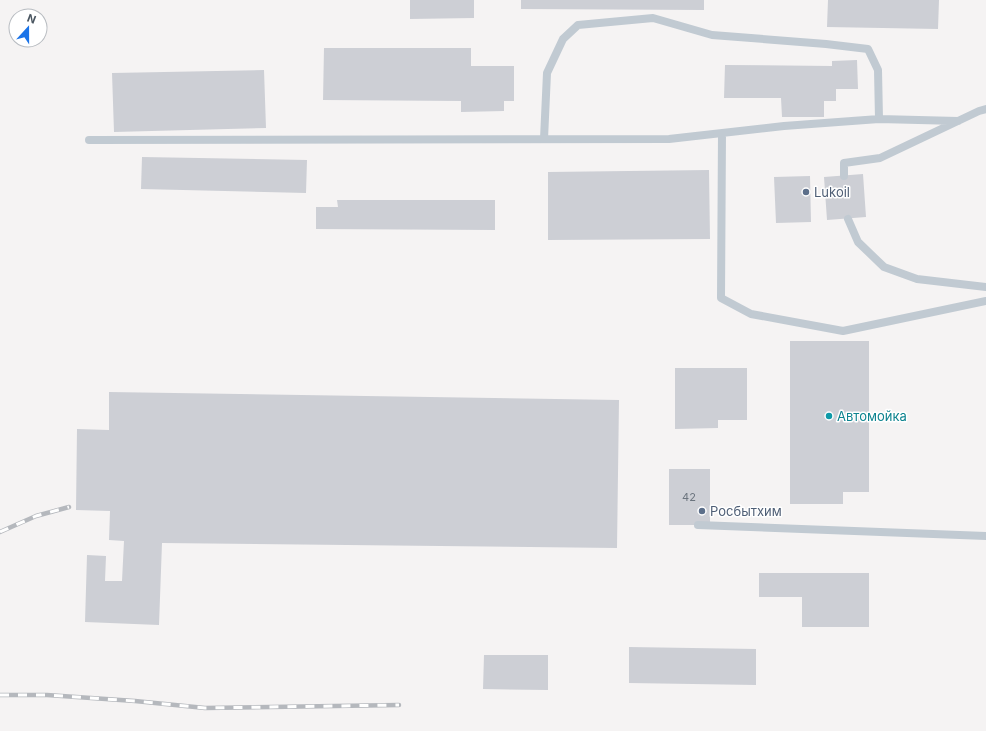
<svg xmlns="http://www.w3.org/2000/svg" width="986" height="731" viewBox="0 0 986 731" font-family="Inter,sans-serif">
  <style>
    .building { fill: #cdcfd5 }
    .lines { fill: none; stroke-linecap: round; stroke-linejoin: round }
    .lane { stroke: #c1cad2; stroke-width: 8 }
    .rail-casing { stroke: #b5b8bd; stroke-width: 4.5 }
    .rail { stroke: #fff; stroke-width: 3; stroke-dasharray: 9; stroke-linecap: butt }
    .service-dot { fill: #5c6f8a; stroke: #fff; stroke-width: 1.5 }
    .culture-dot { fill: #0f9aa8; stroke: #fff; stroke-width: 1.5 }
    .labels { text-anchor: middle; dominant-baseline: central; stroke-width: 3; stroke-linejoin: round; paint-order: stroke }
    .number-label { font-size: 11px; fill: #6b747e }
    .service-label { font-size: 13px; fill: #4e5e75; stroke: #fff; text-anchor: start }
    .culture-label { font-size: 13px; fill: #0d838f; stroke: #fff; text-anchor: start }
  </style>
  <rect width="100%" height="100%" fill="#f5f3f3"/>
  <path class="building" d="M410,0H474V18L410,19Z
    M521,0H704V10L521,9Z
    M828,0H939L938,29L827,27Z
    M324,48H471V66H514V101H504V111L461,112V101L323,100Z
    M857,60L858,89H836V101H824V117H782L781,98H724L725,65L832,66V61Z
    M264,70L266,128L114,132L112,73Z
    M142,157L307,160L306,193L141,189Z
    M709,170L710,239L548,240V172Z
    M863,174L866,217L827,220L824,177Z
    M810,176L811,222L776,223L774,177Z
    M337,200H495V230L316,229V207H338Z
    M790,341H869V492H843V504H790Z
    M675,368H747V420H718V428L675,429Z
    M109,392L619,400L617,548L162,543L159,625L85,622L87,555L106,556L105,581H122L124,541L109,540L110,511L76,510L77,429L109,430Z
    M669,469H710V525H669Z
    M759,573H869V627H802V597H759Z
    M629,647L756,649V685L629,683Z
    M484,655H548V690L483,689Z"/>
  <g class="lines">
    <path class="lane" d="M722,133L721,298L751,314L843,331L986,301
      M544,139L547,73L563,39L578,25L653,18L712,35L826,44L868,49L878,70L879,119
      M89,140L669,139L784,126L879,119L958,121
      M844,176V163L880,158L979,111L986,109
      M848,219L858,242L884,267L917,279L986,287
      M698,525L986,536"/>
    <g class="rail-casing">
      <path id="rail" d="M0,532L36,516L69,507
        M0,695H47L135,701L205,708L399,705"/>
    </g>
    <use href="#rail" class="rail"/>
  </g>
  <g class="service-dot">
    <circle cx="806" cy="192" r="4"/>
    <circle cx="702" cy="511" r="4"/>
  </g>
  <circle class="culture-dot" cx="829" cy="416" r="4"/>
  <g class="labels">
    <g class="number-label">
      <text x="689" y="497">42</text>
    </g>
    <g class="service-label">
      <text x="814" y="192">Lukoil</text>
      <text x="710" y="511">Росбытхим</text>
    </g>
    <g class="culture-label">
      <text x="837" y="416">Автомойка</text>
    </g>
  </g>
  <g transform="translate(28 28) rotate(21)"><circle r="19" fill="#ffffff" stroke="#b7bbc0"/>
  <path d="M0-3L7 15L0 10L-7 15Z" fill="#1a73e8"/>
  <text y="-6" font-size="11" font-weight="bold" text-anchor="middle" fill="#4a5661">N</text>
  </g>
</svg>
